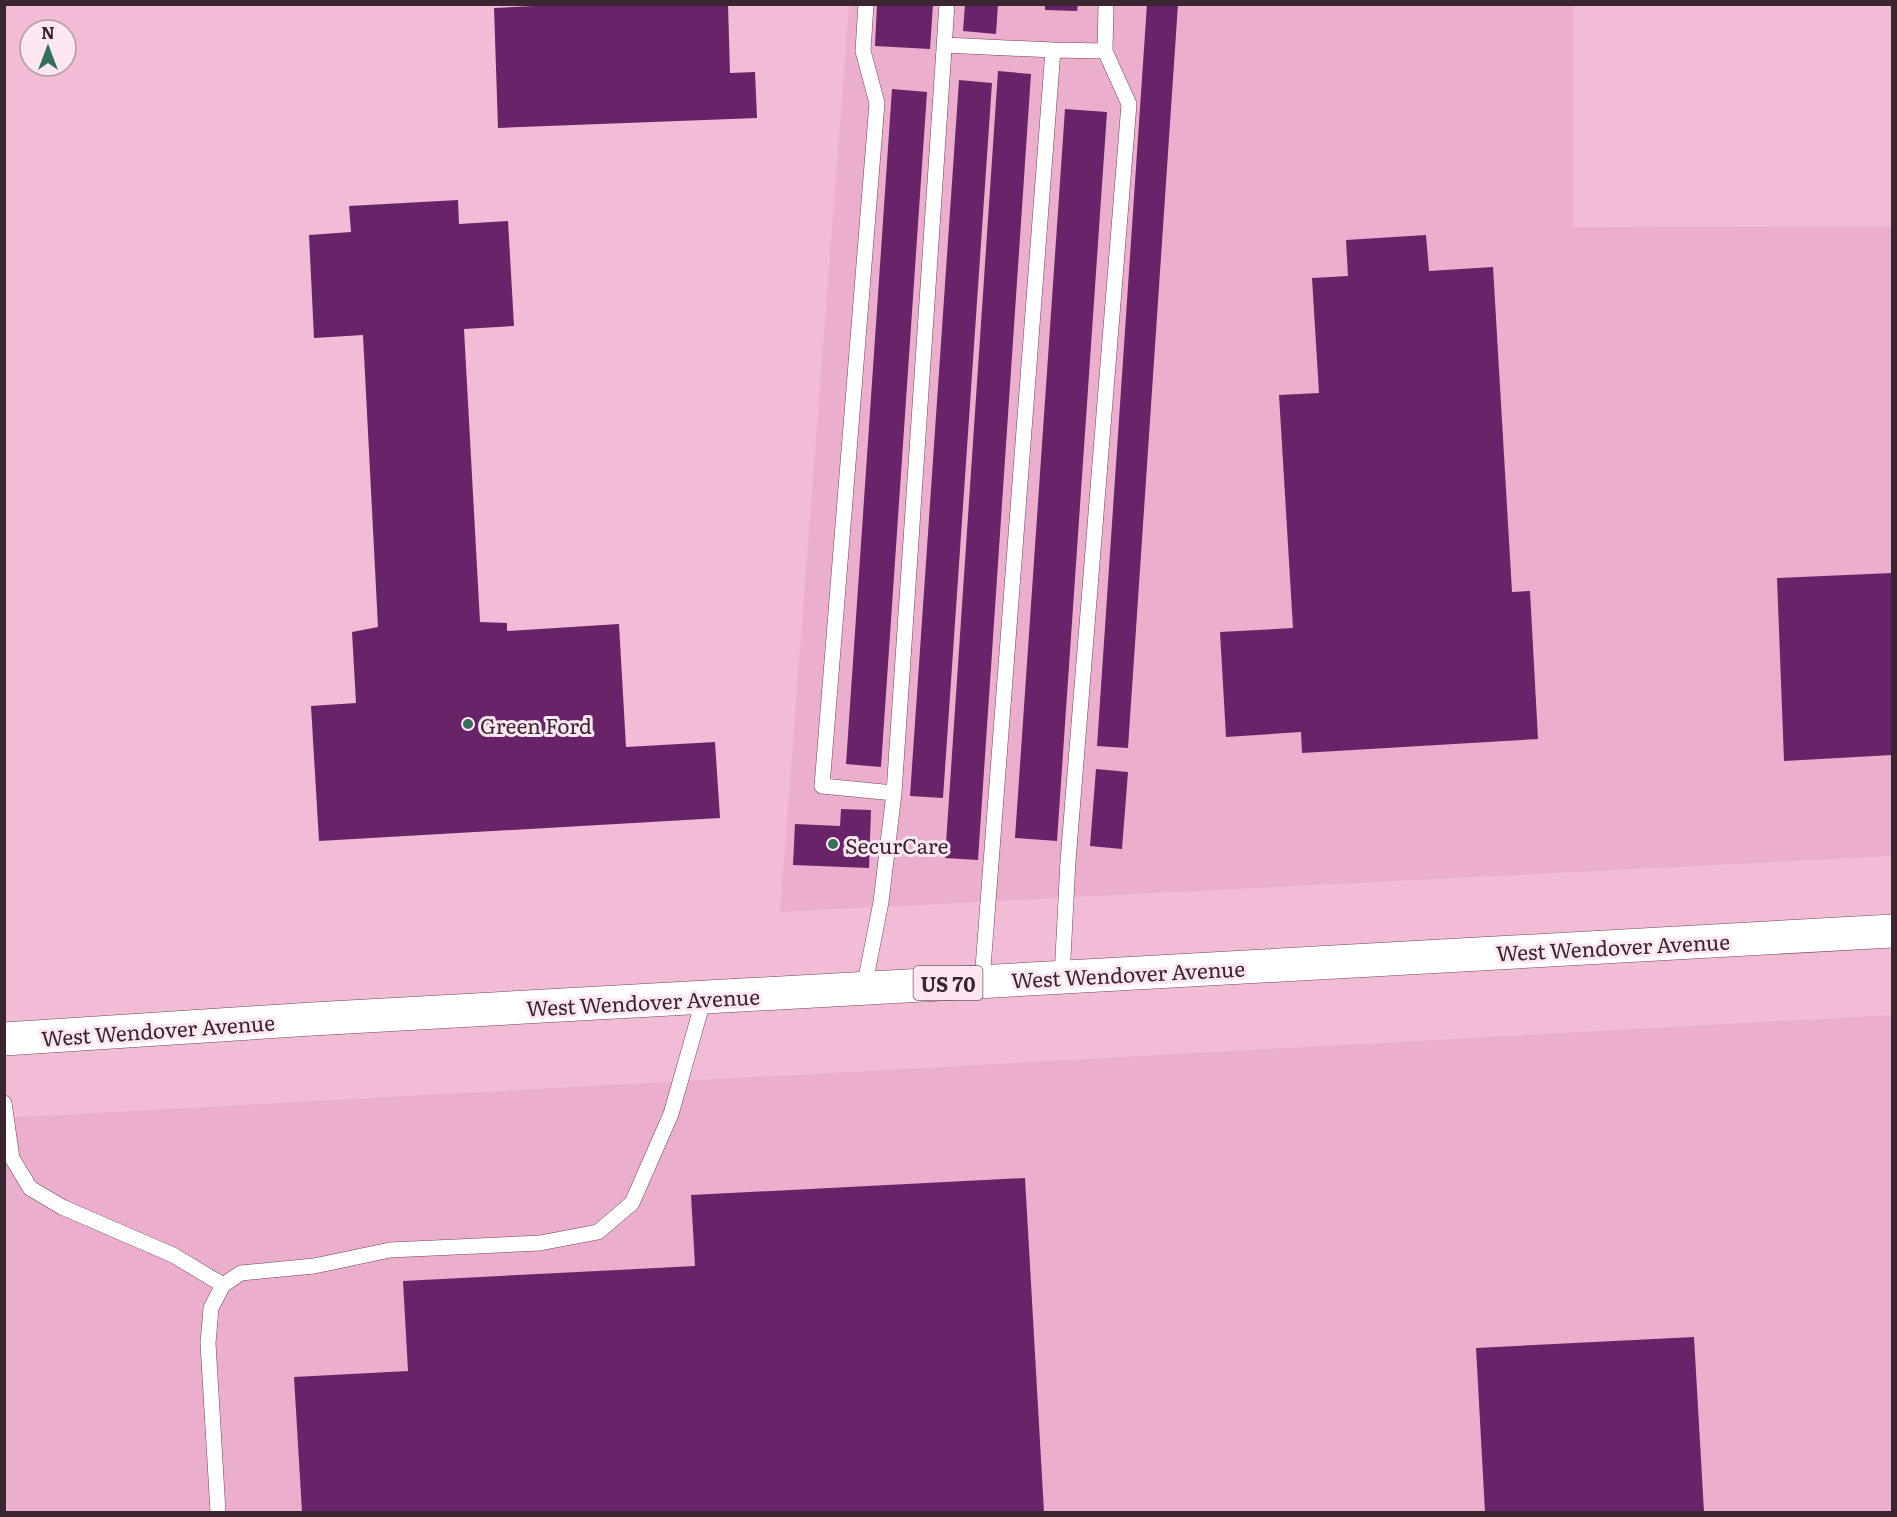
<svg xmlns="http://www.w3.org/2000/svg" width="1897" height="1517" viewBox="0 0 1897 1517" font-family="Literata,serif">
  <style>
    .built { fill: #ebaecc }
    .building { fill: #692369 }
    .lines { fill: none; stroke-linecap: round; stroke-linejoin: round }
    .service-casing { stroke: #70435b; stroke-width: 16 }
    .trunk-casing { stroke: #70435b; stroke-width: 34 }
    .service { stroke: #fff; stroke-width: 15 }
    .trunk { stroke: #fff; stroke-width: 33 }
    .poi-dot { fill: #336f5a; stroke: #fee7f2; stroke-width: 2 }
    .labels { text-anchor: middle; dominant-baseline: central; stroke-width: 6; stroke-linejoin: round; paint-order: stroke }
    .shield { fill: #fee7f2; stroke: #75606a; stroke-width: 1.5 }
    .shield-label { font-size: 20px; font-weight: bold; fill: #3a2630 }
    .poi-label { font-size: 21px; fill: #3a2630; stroke: #fee7f2; text-anchor: start }
    .street-label { font-size: 21px; fill: #3a2630; stroke: #fee7f2 }
  </style>
  <rect width="100%" height="100%" fill="#f2bcd6"/>
  <path class="built" d="M849,5H1573V227L1892,226V856L780,912Z
    M1892,1015V1512H5L4,1118Z"/>
  <path class="building" d="M574,4H728L730,73L755,72L757,118L498,128L494,8Z
    M877,4H933L930,49L875,46Z
    M965,4H998L996,34L963,31Z
    M1045,4H1078L1077,11L1045,10Z
    M1147,4H1178L1128,748L1097,746Z
    M998,71L1031,74L978,860L945,858Z
    M959,80L992,83L943,798L910,796Z
    M892,89L927,92L881,767L846,764Z
    M1065,109L1107,112L1057,841L1015,838Z
    M458,200L459,224L508,221L514,326L464,329L480,622L507,623V631L619,624L626,747L715,742L720,818L319,841L311,706L356,703L352,632L378,627L363,335L314,338L309,235L351,232L349,206Z
    M1426,235L1429,271L1493,267L1512,592L1530,591L1538,739L1302,753L1301,732L1226,737L1220,632L1293,628L1279,395L1319,393L1312,278L1348,276L1346,240Z
    M1892,573V755L1784,761L1777,578Z
    M1096,769L1128,772L1122,849L1090,846Z
    M841,809L871,810L869,868L793,865L795,824L840,826Z
    M1025,1178L1044,1512H302L294,1377L408,1371L403,1281L695,1266L691,1195Z
    M1694,1337L1704,1512H1485L1476,1348Z"/>
  <g class="lines">
    <g class="service-casing">
      <path id="service" d="M866,4L863,51L877,103L822,786L894,793
        M944,45L1053,50L982,981
        M1053,50L1105,51
        M1062,977L1068,861L1129,104L1105,51L1106,4
        M864,988L881,902L894,793L947,4
        M4,1103L12,1158L30,1188L62,1207L173,1255L223,1285
        M218,1512L208,1343L211,1308L223,1285L241,1273L314,1266L390,1250L540,1243L598,1232L632,1203L671,1114L704,998"/>
    </g>
    <g class="trunk-casing">
      <path id="trunk" d="M4,1039L312,1019L1892,931"/>
    </g>
    <use href="#service" class="service"/>
    <use href="#trunk" class="trunk"/>
  </g>
  <g class="poi-dot">
    <circle cx="468" cy="724" r="6"/>
    <circle cx="833" cy="844" r="6"/>
  </g>
  <g class="labels">
    <rect class="shield" x="913.5" y="966" width="69" height="34" rx="4.5"/>
    <g class="shield-label">
      <text x="948" y="983">US 70</text>
    </g>
    <g class="poi-label">
      <text x="480" y="724">Green Ford</text>
      <text x="845" y="844">SecurCare</text>
    </g>
    <g class="street-label">
      <text transform="translate(1613 946) rotate(-3)">West Wendover Avenue</text>
      <text transform="translate(1128 973) rotate(-3)">West Wendover Avenue</text>
      <text transform="translate(643 1001) rotate(-3)">West Wendover Avenue</text>
      <text transform="translate(158 1029) rotate(-4)">West Wendover Avenue</text>
    </g>
  </g>
  <rect width="1897" height="1517" fill="none" stroke="#3a2630" stroke-width="12"/>
  <g transform="translate(48 48)"><circle r="28" fill="#fee7f2" stroke="#b09aa4" stroke-width="1.5"/>
  <path d="M0-4.5L10 22L0 15L-10 22Z" fill="#336f5a"/>
  <text y="-9" font-size="16" font-weight="bold" text-anchor="middle" fill="#3a2630">N</text>
  </g>
</svg>
